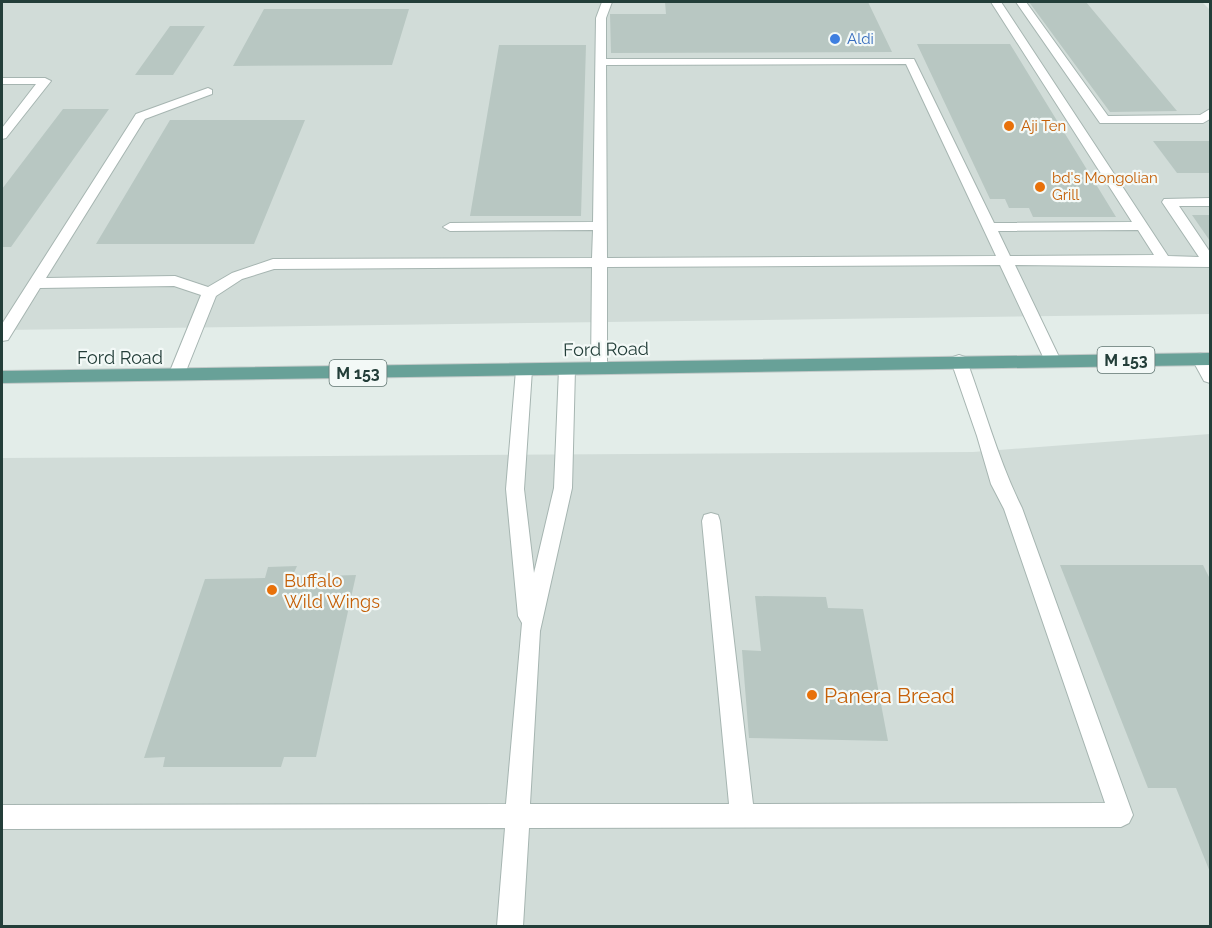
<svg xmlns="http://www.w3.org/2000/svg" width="1212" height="928" viewBox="0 0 1212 928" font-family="Raleway,sans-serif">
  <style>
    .built { fill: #d1dcd8 }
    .building { fill: #b8c7c2 }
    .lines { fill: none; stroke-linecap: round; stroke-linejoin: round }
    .service-casing { stroke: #a6b5b1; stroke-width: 2 }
    .primary-casing { stroke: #c1c9c8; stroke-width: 2 }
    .service { fill: #fff; fill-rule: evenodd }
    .primary { fill: #68a198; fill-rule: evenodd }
    .shop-dot { fill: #3f7fe0; stroke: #f3f9f7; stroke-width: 2 }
    .food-dot { fill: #e8710a; stroke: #f3f9f7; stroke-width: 2 }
    .labels { text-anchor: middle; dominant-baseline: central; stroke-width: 4.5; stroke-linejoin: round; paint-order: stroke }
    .far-shop-label { font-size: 15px; fill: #366cbe; stroke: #f3f9f7; text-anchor: start }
    .far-food-label { font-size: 15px; fill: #c56008; stroke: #f3f9f7; text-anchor: start }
    .shield { fill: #f3f9f7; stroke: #617672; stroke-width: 1.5 }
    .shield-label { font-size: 16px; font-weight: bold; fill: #233e39 }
    .street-label { font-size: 18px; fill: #233e39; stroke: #f3f9f7 }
    .food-label { font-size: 18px; fill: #c56008; stroke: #f3f9f7; text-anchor: start }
    .near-food-label { font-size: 21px; fill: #c56008; stroke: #f3f9f7; text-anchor: start }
  </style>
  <rect width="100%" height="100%" fill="#e3ede9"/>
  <path class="built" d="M2,2H1202L1210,10V314L2,330Z
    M1210,434V926H2V458L973,452Z"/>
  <path class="building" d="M665,2H868L892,52L611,53L610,14H666Z
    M1029,2H1086L1177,111L1110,112Z
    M264,9H409L392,65L233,66Z
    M170,26H205L173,75H135Z
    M917,44H1010L1116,217H1033L1029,208H1009L1005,199H990Z
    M499,45H586L581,216H470Z
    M63,109H109L11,247H2V189Z
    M170,120H305L254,244H96Z
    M1153,141H1210V173H1177Z
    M1192,215H1210V241Z
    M1060,565H1203L1210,579V872L1176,788H1148Z
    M297,566L292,577L356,575L316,757H284L281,767H163L165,757L144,758L205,579L265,578L268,567Z
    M755,596L826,597L828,608L863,609L888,741L749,738L742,650L761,651Z"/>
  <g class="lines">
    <g class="service-casing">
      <path id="service" d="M602,2H612L606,18V59H914L994,223L1132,222L991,2H1001L1168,256L1199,257L1162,202L1164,199L1210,198V206H1179L1210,252V267L1015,265L1061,361L1059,365H1047L1045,361L1000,265L607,267V369L605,373H593L591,369L592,267L274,269L242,279L216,296L184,376L182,380H170L168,376L201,295L174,286L40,288L8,340L2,341V324L136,114L208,88L212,90V94L145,119L46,278L175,276L208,287L232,273L273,259L592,258L593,230L450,231L443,227L450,223L593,222L596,18ZM906,64L996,256L607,258L606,65ZM1138,230L1154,255L1010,256L998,231Z
        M1016,2H1026L1108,116L1200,115L1210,109V119L1203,123H1100Z
        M2,78H45L51,81L6,138L2,139V128L36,84H2Z
        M1200,353L1206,355L1210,363V383L1204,381L1192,359L1194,355Z
        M959,355L965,357L967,361C985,410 999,462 1022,508L1133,815L1129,823L1121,827L529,828L523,926H497L505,828L2,829V805L506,804L522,623L518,616L506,489L516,370L518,366H530L532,370L524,489L534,573L554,488L559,369L561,365H573L575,369L572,488L540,631L530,804H729L702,521L704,515L711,513L718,515L720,521L753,804L1105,803L1004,509L991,484L977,436L951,361L953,357Z"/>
    </g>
    <g class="primary-casing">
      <path id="primary" d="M1210,353V365L2,383V371Z"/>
    </g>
    <use href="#service" class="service"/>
    <use href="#primary" class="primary"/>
  </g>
  <circle class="shop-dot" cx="835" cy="39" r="6"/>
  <g class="food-dot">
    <circle cx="1009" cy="126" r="6"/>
    <circle cx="1040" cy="187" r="6"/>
    <circle cx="272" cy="590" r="6"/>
    <circle cx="812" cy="695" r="6"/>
  </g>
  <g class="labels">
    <g class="far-shop-label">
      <text x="847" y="39">Aldi</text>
    </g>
    <g class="far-food-label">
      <text x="1021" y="126">Aji Ten</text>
      <text x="1052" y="178">bd's Mongolian<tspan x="1052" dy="17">Grill</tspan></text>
    </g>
    <g class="shield">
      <rect x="1097.5" y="347" width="57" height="26" rx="4.5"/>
      <rect x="329.5" y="360" width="57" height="26" rx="4.5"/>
    </g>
    <g class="shield-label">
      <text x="1126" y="360">M 153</text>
      <text x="358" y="373">M 153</text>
    </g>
    <g class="street-label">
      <text transform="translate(606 349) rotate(-1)">Ford Road</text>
      <text x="120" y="357">Ford Road</text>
    </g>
    <g class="food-label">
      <text x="284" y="580">Buffalo<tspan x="284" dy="21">Wild Wings</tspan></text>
    </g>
    <g class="near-food-label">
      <text x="824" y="695">Panera Bread</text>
    </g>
  </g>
  <rect width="1212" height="928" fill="none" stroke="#233e39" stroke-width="6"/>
</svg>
